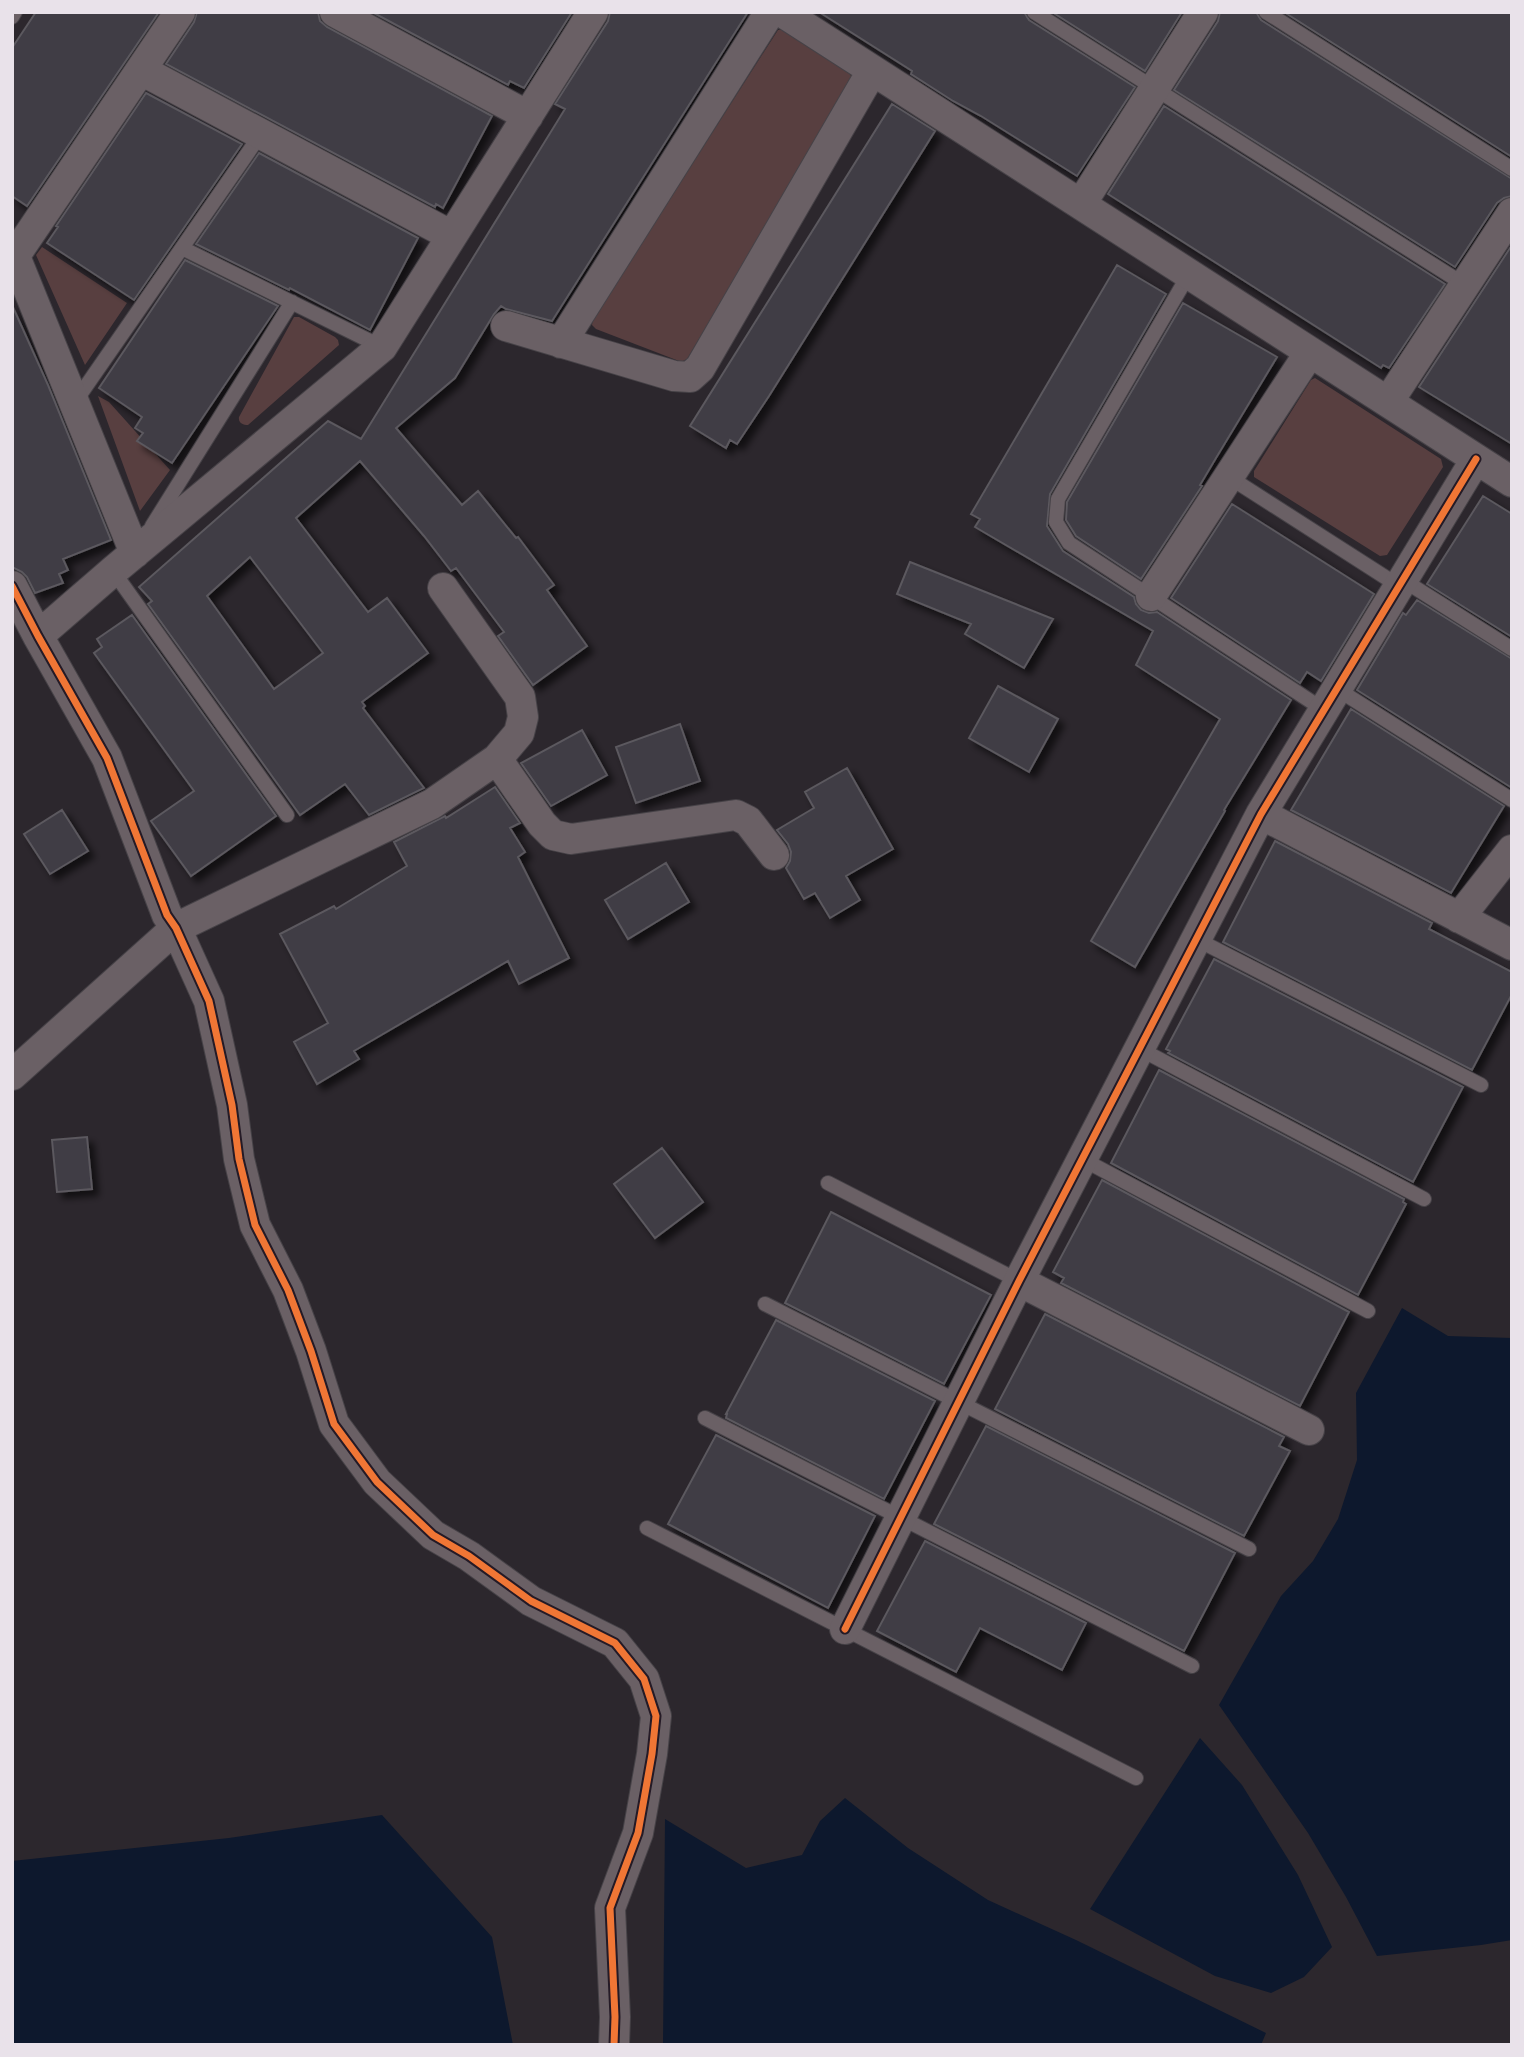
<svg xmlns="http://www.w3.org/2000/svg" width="1524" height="2057" viewBox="0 0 1524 2057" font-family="'Roboto Condensed',sans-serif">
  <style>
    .green { fill: #583f40 }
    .water { fill: #0d182d }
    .building { fill: #3f3c45; stroke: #5b595e; stroke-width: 2; fill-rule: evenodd; filter: url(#shadow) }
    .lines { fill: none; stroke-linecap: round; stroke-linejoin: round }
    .lane-casing { stroke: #464247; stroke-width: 16 }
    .street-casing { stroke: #464247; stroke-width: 32 }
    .lane { stroke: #6a6065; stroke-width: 14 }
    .street { stroke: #6a6065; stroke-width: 30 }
    .cycleway-casing { stroke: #241a26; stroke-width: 11 }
    .cycleway { stroke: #f07635; stroke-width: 7 }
  </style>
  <defs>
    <filter id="shadow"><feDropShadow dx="6" dy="6" stdDeviation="3.5" flood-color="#0009"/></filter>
  </defs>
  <rect width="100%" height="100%" fill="#2c272d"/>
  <path class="green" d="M785,29L849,73L852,77V82L687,359L683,361H679L596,329L592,325L593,319L778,30Z
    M42,247L127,303L85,365L36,255Z
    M294,317H299L335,337L338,340L339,345L248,425C243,425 238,423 239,417Z
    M1315,378L1441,459L1443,467L1387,555L1380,556L1254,477V471L1311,380Z
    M98,396L109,402L170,470L140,511Z"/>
  <path class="water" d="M1402,1308L1448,1336L1512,1338V1940L1481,1945L1377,1956L1346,1897L1308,1833L1219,1705L1281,1596L1313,1561L1338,1519L1357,1460L1356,1393Z
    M1200,1738L1242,1785L1298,1875L1332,1947L1304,1977L1271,1993L1215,1976L1090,1909Z
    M845,1798L908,1848L988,1900L1076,1940L1266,2033L1261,2045H663L665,1819L746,1868L802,1855L820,1821Z
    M382,1815L492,1937L513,2045H12V1861L229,1838Z"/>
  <path class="building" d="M36,12H159L27,206L12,196V48Z
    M197,12H318L320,21L327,27L492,116L443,208L436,204L435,207L166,64L194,22Z
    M372,12H572L524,88L510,81L508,85Z
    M610,12H748L552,321L506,309L501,306L494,314L455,378L396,428L462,505L478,491L516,538L518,537L554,585L547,590L587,646L533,685L498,636L504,632L456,568L451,571L424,536L360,461L296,518L368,612L387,598L428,653L362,702L365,706L363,708L424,788L369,815L345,784L300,815L148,604L152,601L139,587L328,421L361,439L565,109L555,104L608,21ZM250,557L323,653L274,689L207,596Z
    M819,12H1024L1029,20L1135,87L1077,176L981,116L953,101L911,74L912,71Z
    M1052,12H1182L1145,71Z
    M1220,12H1256L1261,20L1512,179V196L1504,198L1497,203L1455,267L1174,90L1218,21Z
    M1284,12H1512V157Z
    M146,93L242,144L134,300L47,243L58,227L56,226Z
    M892,104L935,131L769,396L737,444L730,440L726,448L690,426Z
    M1164,106L1445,284L1389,368L1383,365L1381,368L1108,194Z
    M259,153L418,238L370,330L290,288L289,290L196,244Z
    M1512,245V444L1419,387Z
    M185,260L278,306L172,463L137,441L143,433L135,428L142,417L99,388Z
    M1117,265L1166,294L1050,494L1047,526L1063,551L1134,597L1136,604L1141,610L1149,613L1157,612L1291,700L1224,810L1225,811L1135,967L1091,941L1220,719L1136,665L1153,631L975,527L980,519L971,514Z
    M1183,303L1277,357L1216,458L1200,485L1202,486L1141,579L1076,536L1066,520L1067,502Z
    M12,305L48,385L111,540L63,559L68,570L59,574L63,583L35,593L27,577L22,572L12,567Z
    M1483,496L1512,514V637L1427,584Z
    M1232,504L1374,594L1321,681L1307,672L1300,683L1171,598Z
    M910,562L1053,619L1024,668L965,634L971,624L897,594Z
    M1417,600L1512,659V788L1357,690L1403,613L1406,615Z
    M132,615L276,816L191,876L151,821L194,791L94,653L102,647L97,639Z
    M998,686L1058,719L1029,772L969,738Z
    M1351,709L1504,806L1451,893L1291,810Z
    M680,724L700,781L636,803L616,747Z
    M582,730L607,775L551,806L521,763Z
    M847,768L893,849L846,876L860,900L830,918L815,893L804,899L786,868L790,861L791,852L788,844L777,830L814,808L805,792Z
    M495,787L520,823L510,828L525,852L518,857L569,958L519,984L508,961L354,1051L359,1059L317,1084L294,1042L328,1023L280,934L334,906L336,909L407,866L394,842L445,816L446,818Z
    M62,810L88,851L50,874L24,834Z
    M1275,841L1432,923L1429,929L1512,972V994L1472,1070L1223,942Z
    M666,863L689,902L628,939L605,900Z
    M1214,959L1463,1087L1413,1182L1168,1053L1170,1051L1166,1049Z
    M1159,1070L1404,1199L1403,1202L1406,1204L1358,1295L1111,1163Z
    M87,1137L92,1189L57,1192L52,1140Z
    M662,1148L703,1202L655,1238L614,1184Z
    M1102,1180L1349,1312L1300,1406L1061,1283L1064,1278L1053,1272Z
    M831,1212L991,1295L944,1384L785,1303Z
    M1045,1314L1284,1437L1279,1446L1290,1451L1244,1536L995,1409Z
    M776,1320L935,1401L884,1499L726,1418L727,1414H726Z
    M986,1426L1235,1553L1184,1651L934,1524Z
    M716,1435L875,1516L828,1608L668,1524Z
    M925,1541L1086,1623L1062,1670L980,1628L956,1672L877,1631Z"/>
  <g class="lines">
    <g class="lane-casing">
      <path id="lane" d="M1034,12L1465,285
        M1266,12L1512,169
        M12,17L15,12
        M182,248L382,347
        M1189,274L1058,499L1056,522L1069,543L1324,710
        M75,402L261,134
        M1229,477L1399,586
        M152,526L292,302
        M113,571L287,815
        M1403,580L1512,649
        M1337,689L1512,800
        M1196,939L1481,1085
        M1140,1049L1424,1199
        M1082,1159L1368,1311
        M828,1183L1019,1281
        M765,1304L1249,1549
        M705,1418L1192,1666
        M647,1528L1136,1778"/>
    </g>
    <g class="street-casing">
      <path id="street" d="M335,12L528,116
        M782,12L1512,482
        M141,70L452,236
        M1081,204L1203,12
        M12,249L135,553
        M16,254L180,12
        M506,326L674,376L690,377L700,368L872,71
        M561,343L770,12
        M1388,402L1512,213
        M12,586L38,636L107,758L167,915L176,928L209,1001L232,1105L239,1159L255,1225L288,1290L311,1351L334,1424L377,1482L433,1535L469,1556L531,1601L615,1643L644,1679L656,1716L652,1754L638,1833L610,1908L615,2017L614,2045
        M1151,596L1310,352
        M38,636L113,571L382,347L593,12
        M497,759L542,824L553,835L571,839L736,815L748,821L774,855
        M1261,814L1512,945
        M1459,918L1512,850
        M12,1075L176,928L432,804L497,759L519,733L523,717L520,697L443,588
        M1019,1281L1309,1430
        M845,1629L1019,1281L1261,814L1476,459"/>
    </g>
    <use href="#lane" class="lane"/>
    <use href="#street" class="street"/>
    <g class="cycleway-casing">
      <path id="cycleway" d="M12,586L38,636L107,758L167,915L176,928L209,1001L232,1105L239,1159L255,1225L288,1290L311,1351L334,1424L377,1482L433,1535L469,1556L531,1601L615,1643L644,1679L656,1716L652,1754L638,1833L610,1908L615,2017L614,2045
        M845,1629L1019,1281L1261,814L1476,459"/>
    </g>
    <use href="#cycleway" class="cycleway"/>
  </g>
  <rect width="1524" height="2057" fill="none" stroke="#e9e2ea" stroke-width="28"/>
</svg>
